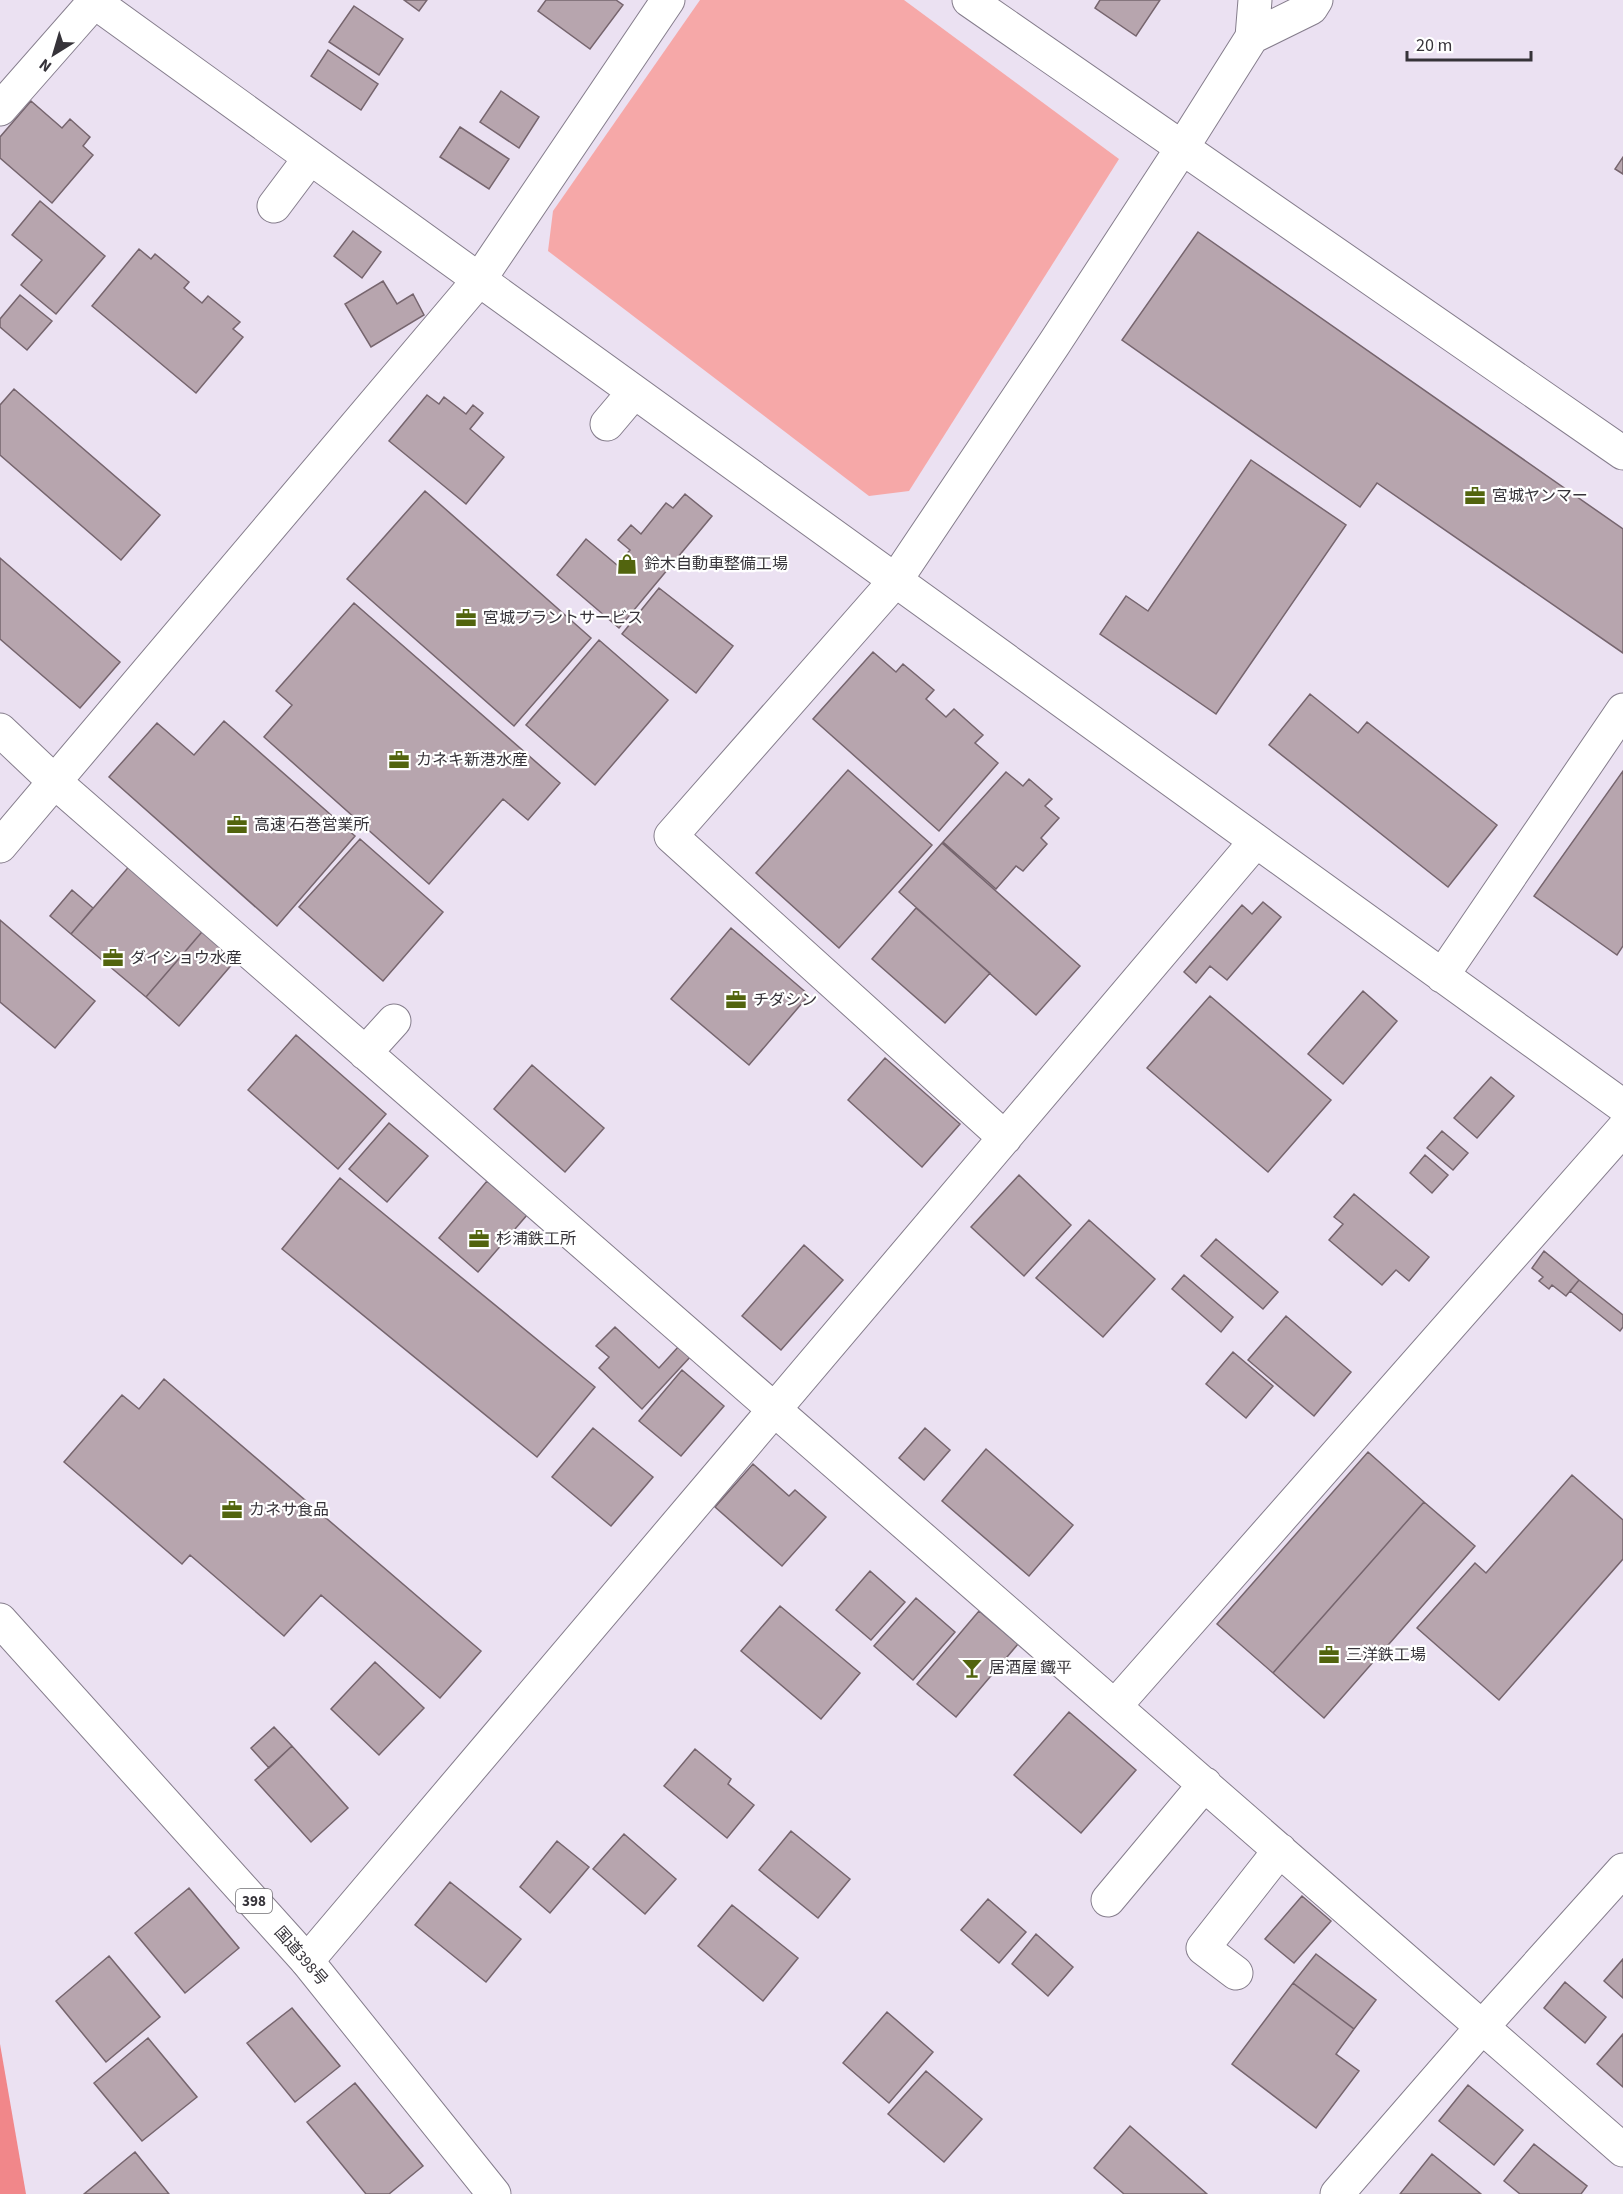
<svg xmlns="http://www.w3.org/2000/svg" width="1623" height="2194" viewBox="0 0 1623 2194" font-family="'Source Sans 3','Noto Sans JP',sans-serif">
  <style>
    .green { fill: #f6a8a8 }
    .forest { fill: #f1878a }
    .building { fill: #b7a5ae; stroke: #76656e; stroke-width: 1.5 }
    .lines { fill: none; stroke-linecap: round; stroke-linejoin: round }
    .minor-casing { stroke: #857d8c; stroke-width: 35 }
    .highway-casing { stroke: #857d8c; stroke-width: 35 }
    .minor { stroke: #fff; stroke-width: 33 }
    .highway { stroke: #fff; stroke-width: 33 }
    .labels { text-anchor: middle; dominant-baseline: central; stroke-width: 4.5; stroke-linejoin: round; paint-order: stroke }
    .shield { fill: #fff; stroke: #727074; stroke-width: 1.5 }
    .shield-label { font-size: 15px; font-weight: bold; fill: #363339 }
    .poi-label { font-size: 16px; fill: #363339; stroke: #fff; text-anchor: start }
    .street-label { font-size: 16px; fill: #363339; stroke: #fff }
  </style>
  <rect width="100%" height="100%" fill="#ebe1f2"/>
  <path class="green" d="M700,0H904L1119,159L909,491L869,496L548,251L553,211Z"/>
  <path class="forest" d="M0,2044L26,2194H0Z"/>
  <path class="building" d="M404,0H427L419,11Z
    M546,0H616L623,5L590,49L538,11Z
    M1100,0H1160L1136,36L1095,8Z
    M354,6L403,39L379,75L329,42Z
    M328,50L378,84L361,110L311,76Z
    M501,91L539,117L519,148L480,122Z
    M31,101L62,128L70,119L90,137L83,146L93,155L52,203L0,158V137Z
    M460,127L509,159L489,189L440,157Z
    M1623,157V174L1615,169Z
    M40,201L105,256L56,314L21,285L42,260L12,235Z
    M353,231L381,252L362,278L334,256Z
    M1198,232L1623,529V653L1377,483L1360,507L1122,340Z
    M139,249L151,259L155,254L189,282L184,288L202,303L208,296L240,322L233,329L243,337L196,393L92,306Z
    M383,281L397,304L413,294L424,315L371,347L345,304Z
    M20,295L52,321L27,350L0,327V319Z
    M14,389L160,515L121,560L0,455V405Z
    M427,395L439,404L444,397L466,414L473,405L483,413L470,429L504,457L466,504L389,441Z
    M1251,460L1346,525L1216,714L1100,634L1126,596L1148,611Z
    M425,491L591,638L514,726L347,579Z
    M685,494L712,516L619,628L557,575L586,539L617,565L630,550L618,540L631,525L641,534L666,503L673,508Z
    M0,558L120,662L80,708L0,639Z
    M659,588L733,646L696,693L622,634Z
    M354,603L560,783L528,820L503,799L429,884L264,737L292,705L276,691Z
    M599,640L668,700L595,785L526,725Z
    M873,652L896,672L903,664L934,690L926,699L946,717L954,709L983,735L975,743L998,763L939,831L813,719Z
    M1310,694L1358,733L1367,722L1497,825L1448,887L1269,745Z
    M224,721L355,836L277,926L109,777L157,723L194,755Z
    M848,770L932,845L839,948L756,873Z
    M1623,771V946L1617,955L1534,896Z
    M1006,772L1023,786L1029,779L1052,799L1045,806L1059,818L1041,838L1047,844L1023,871L1016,866L996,889L943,842Z
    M360,839L443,912L383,981L299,907Z
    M942,843L1080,966L1036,1015L899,892Z
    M132,863L207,926L146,997L71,934Z
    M72,890L93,908L71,934L50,916Z
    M1263,902L1281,917L1227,980L1210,966L1196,983L1184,972L1242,905L1252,914Z
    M916,908L990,973L945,1023L872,959Z
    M0,920L95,1001L55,1048L0,1002Z
    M207,926L240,955L179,1026L146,997Z
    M731,928L809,995L749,1065L671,999Z
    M1363,991L1397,1021L1343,1084L1308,1054Z
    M1210,996L1331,1100L1268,1172L1147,1068Z
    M296,1035L386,1114L338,1169L248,1090Z
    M885,1058L960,1124L922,1167L848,1100Z
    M532,1065L604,1128L565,1172L494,1109Z
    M1491,1077L1514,1096L1477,1138L1454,1118Z
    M389,1123L428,1156L387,1202L349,1169Z
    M1442,1131L1468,1153L1453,1170L1427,1148Z
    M1425,1155L1448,1175L1432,1193L1410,1173Z
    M1019,1175L1071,1225L1024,1276L971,1227Z
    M340,1178L595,1387L537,1457L282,1249Z
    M487,1181L527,1215L478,1272L439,1238Z
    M1354,1194L1429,1257L1409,1281L1396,1270L1382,1285L1329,1240L1343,1224L1334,1217Z
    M1089,1220L1155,1279L1103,1337L1036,1278Z
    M1216,1239L1278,1292L1263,1309L1201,1256Z
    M804,1245L843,1280L781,1350L742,1316Z
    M1544,1251L1579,1280L1566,1296L1552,1285L1549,1289L1539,1281L1543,1277L1532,1268Z
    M1184,1275L1233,1317L1221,1332L1172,1289Z
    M1579,1280L1623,1315V1327L1620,1331L1570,1291Z
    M1286,1316L1351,1372L1314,1416L1248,1360Z
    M615,1327L659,1368L679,1346L691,1356L642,1409L599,1368L609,1357L596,1346Z
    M1233,1352L1273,1386L1246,1418L1206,1384Z
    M682,1370L724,1406L681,1456L639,1421Z
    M164,1379L481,1651L440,1698L321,1595L284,1636L190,1555L182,1564L64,1462L122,1395L139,1409Z
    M593,1428L653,1477L611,1526L552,1477Z
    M925,1428L950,1450L924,1480L899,1458Z
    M986,1449L1073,1525L1029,1576L942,1501Z
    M1368,1452L1424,1502L1273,1673L1217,1624Z
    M753,1464L789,1496L795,1490L826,1517L782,1566L715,1507Z
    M1572,1475L1623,1520V1559L1499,1700L1417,1628L1475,1563L1486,1573Z
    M1424,1502L1475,1546L1324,1718L1273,1673Z
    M870,1571L905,1602L871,1640L836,1610Z
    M916,1598L955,1632L913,1680L874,1646Z
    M780,1606L860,1673L821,1719L741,1651Z
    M979,1611L1018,1644L956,1717L917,1684Z
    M375,1662L424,1708L379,1755L331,1709Z
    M1069,1712L1136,1770L1081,1833L1014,1775Z
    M274,1727L292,1746L269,1768L251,1748Z
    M292,1746L348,1808L311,1842L255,1780Z
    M695,1749L731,1779L728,1784L754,1805L727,1838L664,1786Z
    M791,1831L850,1879L818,1918L759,1870Z
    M624,1834L676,1879L645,1914L593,1869Z
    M557,1841L589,1867L550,1913L520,1887Z
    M450,1882L521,1939L486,1982L415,1925Z
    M189,1888L239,1948L185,1993L135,1933Z
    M1302,1896L1331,1921L1294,1963L1265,1939Z
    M988,1899L1026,1932L999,1963L961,1930Z
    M732,1905L798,1958L763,2001L698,1946Z
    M1036,1934L1073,1967L1048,1996L1012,1964Z
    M1316,1954L1376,2000L1354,2029L1293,1983Z
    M109,1956L160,2017L106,2062L56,2001Z
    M1623,1959V1998L1604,1981Z
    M1565,1982L1606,2017L1585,2043L1544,2008Z
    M1293,1983L1354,2029L1336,2054L1359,2071L1316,2128L1232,2064Z
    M292,2008L340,2066L295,2102L247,2043Z
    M887,2012L933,2052L889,2103L843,2063Z
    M1623,2034V2087L1597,2064Z
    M148,2038L197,2097L142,2141L94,2083Z
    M926,2071L982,2119L944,2162L888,2114Z
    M355,2083L423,2166L389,2194H366L307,2122Z
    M1468,2085L1523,2130L1494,2165L1439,2121Z
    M1130,2126L1207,2194H1124L1094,2168Z
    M1534,2144L1587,2186L1581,2194H1520L1504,2181Z
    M135,2152L169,2194H84Z
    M1432,2154L1481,2194H1400Z"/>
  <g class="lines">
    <g class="minor-casing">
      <path id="minor" d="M92,0L1623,1106
        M969,0L1623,453
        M1252,37L1311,8L1316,0
        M0,109L94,2
        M274,206L310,158
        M607,424L634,392
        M0,730L55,782L1623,2150
        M0,846L479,280L668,0
        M1442,976L1623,710
        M365,1053L394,1021
        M1005,1138L671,836L895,581L1054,344L1182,148L1252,37L1255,0
        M1115,1706L1623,1129
        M1108,1900L1205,1784
        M307,1961L1256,841
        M1236,1973L1203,1948L1280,1850
        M1337,2194L1483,2026L1623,1870"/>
    </g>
    <g class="highway-casing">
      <path id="highway" d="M0,1620L307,1961L494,2194"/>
    </g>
    <use href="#minor" class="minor"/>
    <use href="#highway" class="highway"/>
  </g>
  <defs>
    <g id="office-bare" transform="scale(1.62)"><path d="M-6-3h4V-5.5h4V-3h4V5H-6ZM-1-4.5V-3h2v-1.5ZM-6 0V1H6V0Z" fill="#52640e" stroke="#fff" stroke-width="2.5" paint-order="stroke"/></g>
    <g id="shop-bare" transform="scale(1.62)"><path d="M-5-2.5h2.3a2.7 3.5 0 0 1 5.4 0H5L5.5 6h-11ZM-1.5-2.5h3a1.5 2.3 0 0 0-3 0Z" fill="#52640e" stroke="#fff" stroke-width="2.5" paint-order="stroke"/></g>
    <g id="bar-bare" transform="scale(1.62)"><path d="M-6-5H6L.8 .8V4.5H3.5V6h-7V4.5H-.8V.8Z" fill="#52640e" stroke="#fff" stroke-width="2.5" paint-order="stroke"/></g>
  </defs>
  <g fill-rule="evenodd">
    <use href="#office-bare" x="1475" y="496"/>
    <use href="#shop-bare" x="627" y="564"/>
    <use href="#office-bare" x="466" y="618"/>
    <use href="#office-bare" x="399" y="760"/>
    <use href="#office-bare" x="237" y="825"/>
    <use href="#office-bare" x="113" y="958"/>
    <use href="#office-bare" x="736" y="1000"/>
    <use href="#office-bare" x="479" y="1239"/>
    <use href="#office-bare" x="232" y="1510"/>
    <use href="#office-bare" x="1329" y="1655"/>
    <use href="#bar-bare" x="972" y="1668"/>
  </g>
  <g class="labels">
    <rect class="shield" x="236" y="1889" width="36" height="24" rx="4.5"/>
    <g class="shield-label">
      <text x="254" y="1901">398</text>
    </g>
    <g class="poi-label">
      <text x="1492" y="496">宮城ヤンマー</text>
      <text x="644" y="564">鈴木自動車整備工場</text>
      <text x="483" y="618">宮城プラントサービス</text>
      <text x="416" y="760">カネキ新港水産</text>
      <text x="254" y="825">高速 石巻営業所</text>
      <text x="130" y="958">ダイショウ水産</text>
      <text x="753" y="1000">チダシン</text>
      <text x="496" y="1239">杉浦鉄工所</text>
      <text x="249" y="1510">カネサ食品</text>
      <text x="1346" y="1655">三洋鉄工場</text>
      <text x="989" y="1668">居酒屋 鐵平</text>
    </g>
    <g class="street-label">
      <text transform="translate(301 1956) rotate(49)">国道398号</text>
    </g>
  </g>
  <g transform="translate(54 54) rotate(217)" stroke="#ffffff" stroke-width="4.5" paint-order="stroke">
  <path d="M0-4.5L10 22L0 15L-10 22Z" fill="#363339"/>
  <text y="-9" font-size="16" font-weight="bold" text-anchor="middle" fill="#363339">N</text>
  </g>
  <path d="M1407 51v9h124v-9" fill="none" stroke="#363339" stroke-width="3"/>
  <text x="1416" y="51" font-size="18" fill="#363339" stroke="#ffffff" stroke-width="4.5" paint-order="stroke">20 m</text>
</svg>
